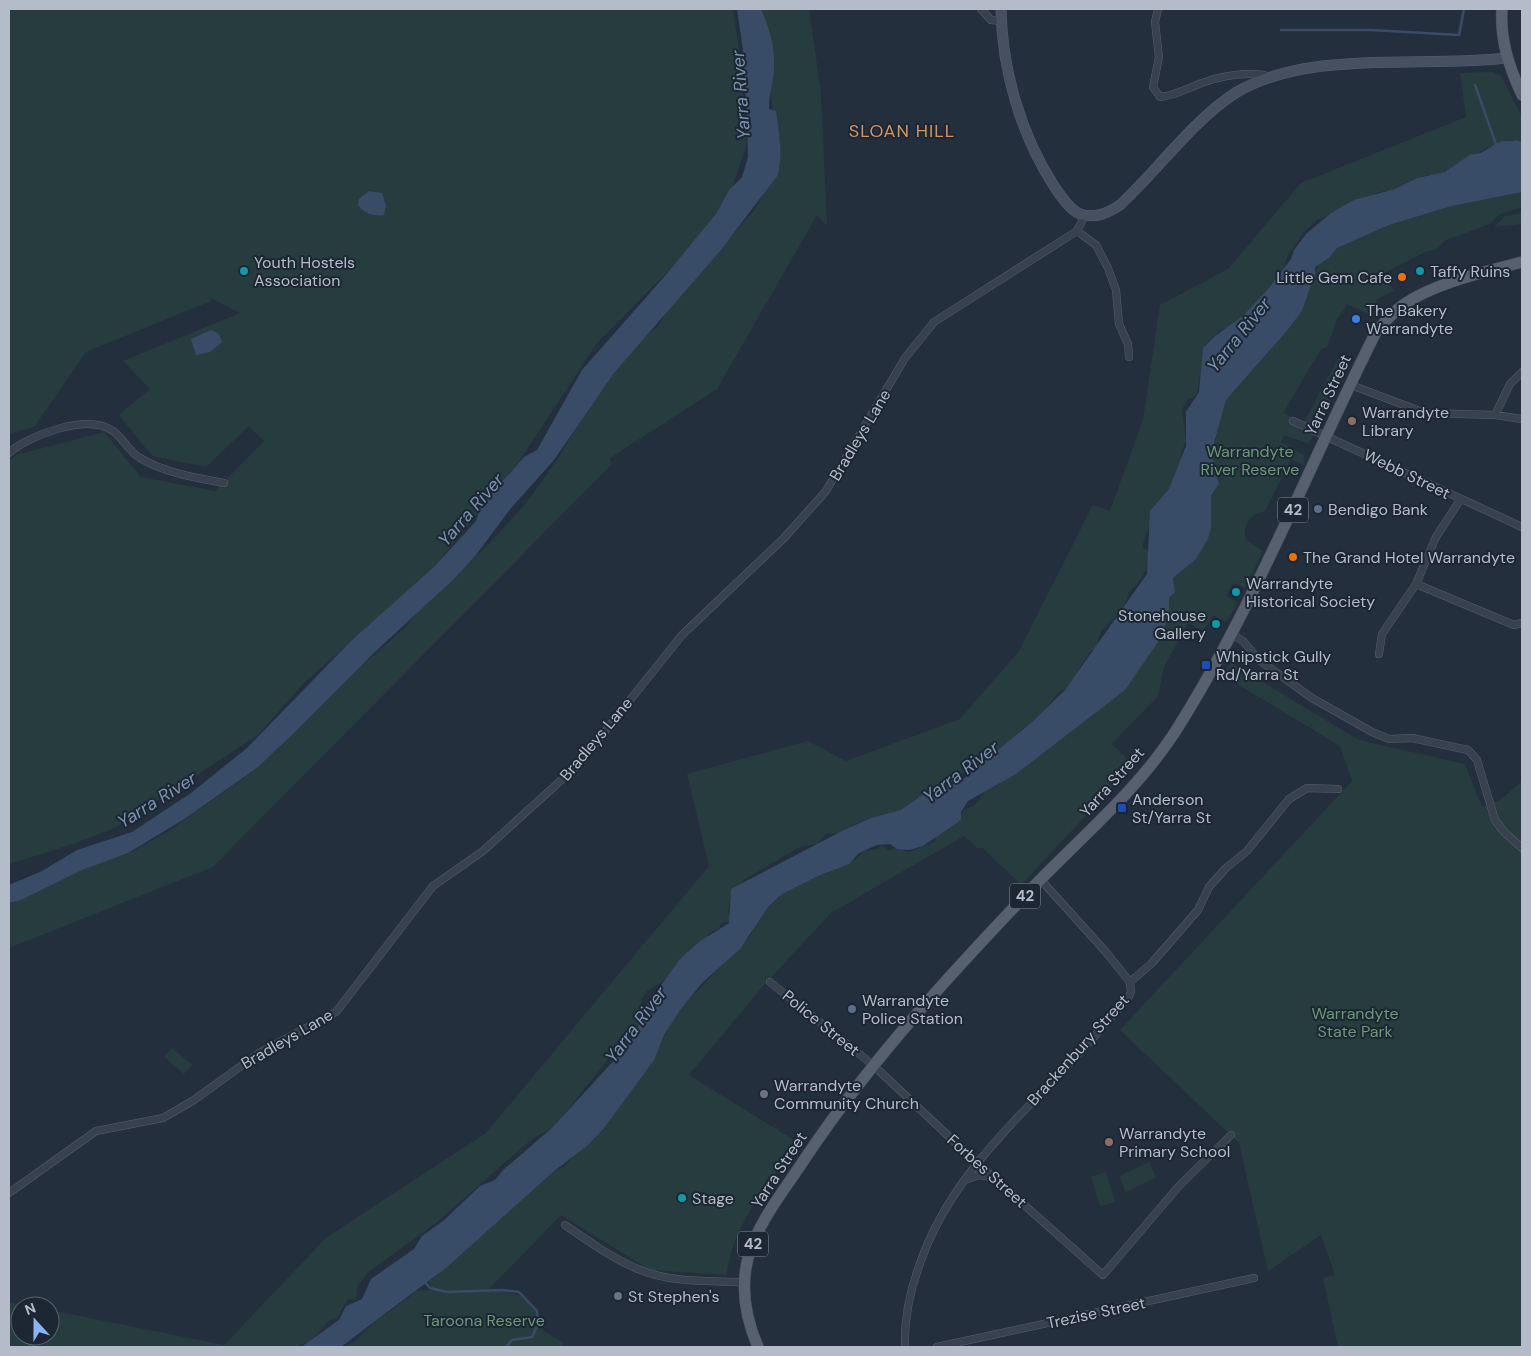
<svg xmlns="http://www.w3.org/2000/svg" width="1531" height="1356" viewBox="0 0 1531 1356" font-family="'DM Sans',sans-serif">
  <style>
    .green { fill: #263c3f }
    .water { fill: #394c67 }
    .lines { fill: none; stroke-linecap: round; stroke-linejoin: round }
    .stream { stroke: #394c67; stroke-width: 2.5 }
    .minor-casing { stroke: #565f6c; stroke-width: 8 }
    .secondary-casing { stroke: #565f6c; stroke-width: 11 }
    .primary-casing { stroke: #414a57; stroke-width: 12 }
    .minor { stroke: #38414e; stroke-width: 7 }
    .secondary { stroke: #465061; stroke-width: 10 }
    .primary { stroke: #56606e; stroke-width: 11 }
    .culture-dot { fill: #0f9aa8; stroke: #1d2633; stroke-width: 2 }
    .food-dot { fill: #e8710a; stroke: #1d2633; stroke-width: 2 }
    .shop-dot { fill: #3f7fe0; stroke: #1d2633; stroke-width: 2 }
    .education-dot { fill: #8d6e63; stroke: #1d2633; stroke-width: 2 }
    .service-dot { fill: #5c6f8a; stroke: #1d2633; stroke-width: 2 }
    .transit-dot { fill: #1a4fb4; stroke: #1d2633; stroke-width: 2 }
    .worship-dot { fill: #6b7280; stroke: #1d2633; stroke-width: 2 }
    .labels { text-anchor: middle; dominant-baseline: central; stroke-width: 4; stroke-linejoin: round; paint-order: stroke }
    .shield { fill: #1d2633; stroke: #878f9c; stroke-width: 1 }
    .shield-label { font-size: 15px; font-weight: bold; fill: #b4bcc9 }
    .poi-label { font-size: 16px; fill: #b4bcc9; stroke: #1d2633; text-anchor: start }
    .street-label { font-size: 16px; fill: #b4bcc9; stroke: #1d2633 }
    .park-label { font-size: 16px; fill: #6b9a76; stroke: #1d2633 }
    .water-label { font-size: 18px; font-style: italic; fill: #7c92b1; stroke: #1d2633 }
    .neighbourhood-label { font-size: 18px; letter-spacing: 1px; fill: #d59563; stroke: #1d2633 }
  </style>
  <rect width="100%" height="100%" fill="#242f3e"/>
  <path class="green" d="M10,9H733L740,57L747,143L728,200L697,242L597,343L520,460L430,573L305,682L258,735L115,828L70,845L9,864V461L16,455L104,432L141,477L215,491L264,441L249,426L206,467L152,456L119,415L150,389L123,361L240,313L209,297L211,301L86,352L34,427L9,434Z
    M759,9H809L821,93L827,226L817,215L717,389L610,458L611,465L213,867L9,948V904L60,877L133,851L169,831L245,777L276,751L356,671L406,627L421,607L488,545L527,502L559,457L604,382L639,342L658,326L674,299L753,212L780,166Z
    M1492,72L1501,76L1522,117V142C1503,133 1463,163 1446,172C1438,176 1431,174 1423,176C1413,179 1404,184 1395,189C1386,193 1379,189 1370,197L1317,220L1304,232L1287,257L1282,276L1235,325L1219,331L1205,345L1197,393L1193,398L1188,399L1182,409L1186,441L1181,453V478C1164,495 1153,501 1152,526L1148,530L1142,546L1150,552C1149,568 1142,581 1129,591C1123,619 1108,617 1099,636C1098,640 1098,644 1096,648L1089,653L1075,676L1076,683L1058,693L1041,715L1020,731L1013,740L962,774L948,788L894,816L858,823L838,833L826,834L817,844L800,847L745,879L730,897L728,914L731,915V922H723L718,929L709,933L704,947L673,975L647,991L641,1000L642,1016L634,1036L609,1058L553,1128L532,1139L436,1223L368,1272L357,1287L356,1300L348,1299L337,1319L330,1320L310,1341L295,1347H9V1302L29,1306H20V1336H50V1310L224,1345L327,1237L486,1133L709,866L687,774L808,741L846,761L960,719L1019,651L1093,505L1110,511L1143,420L1160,305L1228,269L1301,183L1466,117L1460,73Z
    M1522,192V207L1500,214L1490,224L1446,240L1435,250L1427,251L1382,274L1394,291L1377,299L1372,316L1347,304L1337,320L1327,347L1321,349L1283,413L1304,422L1339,357L1348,362L1309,444L1284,435L1281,442L1304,455L1305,466L1291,459L1265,511C1250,514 1242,524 1246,540L1263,551L1245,588L1234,583L1226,596L1238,603L1226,622L1213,615L1204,631L1188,623L1164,667L1158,696L1112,744L1133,765L1021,885L983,848H977L964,836L831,913L762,987L689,1075L797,1142C770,1182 731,1226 727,1275L650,1270L561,1215L489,1289L523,1296L541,1319L539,1328L564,1343L561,1347H344L354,1342L375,1322L413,1294L414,1291L432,1290L429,1281L543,1179L566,1165L640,1073L651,1062L677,1012L751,935L757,918L765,906H770L780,897L784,884C804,879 854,868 863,851L878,849L882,845L889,851L897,847L908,852L935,842L936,836L961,816L964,810L975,805L985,791L998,785L1172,595L1175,584L1173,578L1196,559L1208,539L1211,528V496L1216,490L1212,450L1226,400L1286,332L1302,311L1318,264L1330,257L1337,248L1389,225L1452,206Z
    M1522,213V224L1494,227L1505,216Z
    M1231,663L1359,740L1465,764L1482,807L1500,800L1522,781V1347H1338L1323,1278L1335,1275L1321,1235L1268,1271L1239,1143L1120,1030L1352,781L1340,746L1224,676Z
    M172,1048L192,1065L184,1074L164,1057Z
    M1149,1162L1156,1177L1126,1192L1119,1176Z
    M1106,1172L1115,1202L1100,1206L1091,1177Z"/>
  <path class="water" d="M737,9H761C769,27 775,46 774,66C774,82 769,91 769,109L776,111C779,133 783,154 778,175L720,251L614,373L554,460L511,508L476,555L454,579L378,649L293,734L258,767L186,818L128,853L82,870L21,900L9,903V885L42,871L77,850L132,832L191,793L247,748L352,640L434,567L476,521L479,511L494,491L524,457L537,450L582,370L664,277L716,214L729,190L742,177L748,157L747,118L743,50Z
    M1516,140L1522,142V192L1452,206L1389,225L1337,248L1330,257L1315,267V274L1302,311L1286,332L1226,400L1212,450L1214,466L1219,484L1211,496V528L1208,539L1196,559L1173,578L1175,592L1169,598V616L1158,642L1125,690L1016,774L968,801L961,812V820L923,846L909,850L897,849L890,844L877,845L859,853L849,864L818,876L782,894L768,907L740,949L702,983L680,1010L664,1035L654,1060L604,1128L588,1145L553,1172L447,1267L341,1347H301L339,1320L346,1306L362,1299L371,1279L414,1249L422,1236L443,1221L480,1186L495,1180L503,1170L552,1128L628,1045L637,1031L642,1012L680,959L699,942L729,923L731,889L842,831L871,818L901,810L922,795L946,788L962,780L1032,722L1065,690L1147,574L1150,511L1169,489L1186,446V412L1199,392L1203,348L1215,336L1243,316L1269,288L1291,259L1294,250L1306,234L1331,213L1354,200L1395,189L1417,178L1445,172L1471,154C1482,156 1491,145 1500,142C1506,140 1511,142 1516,140Z
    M369,191L382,193L386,206L384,215C374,217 364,213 358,205L359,199Z
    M211,330L219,334L222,342L210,352L196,355L191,339Z"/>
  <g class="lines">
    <path class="stream" d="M1281,30H1371L1459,35L1464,9
      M1475,85L1497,147
      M425,1282L430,1288L447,1292L502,1290L519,1292L537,1311L538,1324L532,1337L512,1340L506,1347"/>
    <g class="minor-casing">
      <path id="minor" d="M981,9L991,20L1001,21
        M1158,9L1155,22L1159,57L1153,87L1160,97C1176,96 1189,87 1205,82C1221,76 1246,72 1264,75L1265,78
        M1077,231L1096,245L1108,268L1116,290L1119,324L1128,344L1129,357
        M1351,385L1425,413L1495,415L1522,419
        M1495,415L1510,384L1522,372
        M1293,421L1522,527
        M9,453C29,435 88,413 113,431C123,438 129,452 140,458C165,473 196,478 224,483
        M1416,584L1514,625L1522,623
        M1232,634L1243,641L1259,660L1312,698L1372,732L1389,739L1412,738L1468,750L1477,760L1495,820L1504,832L1522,848
        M1379,654L1382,634L1416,584L1436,537L1460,500
        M1041,880L1105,951L1130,982
        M770,982L873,1065L976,1162L1103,1275L1179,1186L1231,1135
        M965,1180L979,1175L990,1177
        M9,1193L96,1131L163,1118L194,1100L259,1053L336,1012L433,886L483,851L578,765L682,635L784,538L826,491L905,358L934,322L1077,231L1085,215
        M565,1225C588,1241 612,1258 638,1269C670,1283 710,1281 745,1282
        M905,1347C904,1320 909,1295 918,1269C944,1189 1002,1133 1059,1075C1083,1050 1105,1024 1128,998L1131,992L1130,982L1151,964L1198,910L1209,887L1226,868L1247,851L1289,799L1307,788L1338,789
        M937,1347L1254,1278"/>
    </g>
    <g class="secondary-casing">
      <path id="secondary" d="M1001,9C1002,70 1021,135 1054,186C1060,195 1070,210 1080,214C1095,219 1108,213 1120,205C1157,171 1195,118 1237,92C1310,49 1423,68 1506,58"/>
    </g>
    <g class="primary-casing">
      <path id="primary" d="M1502,9C1500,40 1509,67 1522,95
        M758,1347C746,1319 740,1289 748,1258C758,1221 786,1188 806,1157C873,1057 956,968 1039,881C1086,833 1138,789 1175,732C1255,606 1309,465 1376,332C1385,322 1392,313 1403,305C1434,283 1485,272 1522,262"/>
    </g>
    <use href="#minor" class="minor"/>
    <use href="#secondary" class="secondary"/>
    <use href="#primary" class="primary"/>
  </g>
  <g class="culture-dot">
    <circle cx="244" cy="271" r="5"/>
    <circle cx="1420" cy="271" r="5"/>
    <circle cx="1236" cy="592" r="5"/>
    <circle cx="1216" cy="624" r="5"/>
    <circle cx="682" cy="1198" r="5"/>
  </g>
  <g class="food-dot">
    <circle cx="1402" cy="277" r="5"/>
    <circle cx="1293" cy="557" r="5"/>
  </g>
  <circle class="shop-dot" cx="1356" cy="319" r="5"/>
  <g class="education-dot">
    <circle cx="1352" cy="421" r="5"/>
    <circle cx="1109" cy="1142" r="5"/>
  </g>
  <g class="service-dot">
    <circle cx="1318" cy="509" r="5"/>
    <circle cx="852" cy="1009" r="5"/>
  </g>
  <g class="transit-dot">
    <rect x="1201" y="660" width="10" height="10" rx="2.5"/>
    <rect x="1117" y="803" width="10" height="10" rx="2.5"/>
  </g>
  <g class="worship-dot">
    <circle cx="764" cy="1094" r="5"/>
    <circle cx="618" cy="1296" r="5"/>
  </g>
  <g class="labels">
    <g class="shield">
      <rect x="1278" y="497.5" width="30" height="25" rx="4"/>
      <rect x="1010" y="883.5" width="30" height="25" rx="4"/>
      <rect x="738" y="1231.5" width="30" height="25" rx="4"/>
    </g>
    <g class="shield-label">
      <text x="1293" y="510">42</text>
      <text x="1025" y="896">42</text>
      <text x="753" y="1244">42</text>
    </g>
    <g class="poi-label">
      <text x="254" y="262">Youth Hostels<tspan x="254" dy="18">Association</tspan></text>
      <text x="1430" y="271">Taffy Ruins</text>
      <text x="1392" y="277" text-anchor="end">Little Gem Cafe</text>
      <text x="1366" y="310">The Bakery<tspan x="1366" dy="18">Warrandyte</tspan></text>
      <text x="1362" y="412">Warrandyte<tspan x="1362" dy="18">Library</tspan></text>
      <text x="1328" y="509">Bendigo Bank</text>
      <text x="1303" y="557">The Grand Hotel Warrandyte</text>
      <text x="1246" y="583">Warrandyte<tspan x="1246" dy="18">Historical Society</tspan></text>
      <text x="1206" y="615" text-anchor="end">Stonehouse<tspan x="1206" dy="18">Gallery</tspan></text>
      <text x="1216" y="656">Whipstick Gully<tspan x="1216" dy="18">Rd/Yarra St</tspan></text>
      <text x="1132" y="799">Anderson<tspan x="1132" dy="18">St/Yarra St</tspan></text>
      <text x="862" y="1000">Warrandyte<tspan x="862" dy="18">Police Station</tspan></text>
      <text x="774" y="1085">Warrandyte<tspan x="774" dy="18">Community Church</tspan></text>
      <text x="1119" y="1133">Warrandyte<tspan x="1119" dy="18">Primary School</tspan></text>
      <text x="692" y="1198">Stage</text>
      <text x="628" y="1296">St Stephen's</text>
    </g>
    <g class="street-label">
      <text transform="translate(1328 395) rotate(-65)">Yarra Street</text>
      <text transform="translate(860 435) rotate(-59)">Bradleys Lane</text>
      <text transform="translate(1407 474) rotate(26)">Webb Street</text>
      <text transform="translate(596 739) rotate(-50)">Bradleys Lane</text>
      <text transform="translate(1112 782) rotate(-48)">Yarra Street</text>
      <text transform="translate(821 1023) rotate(39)">Police Street</text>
      <text transform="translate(287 1039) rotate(-30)">Bradleys Lane</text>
      <text transform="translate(1078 1050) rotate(-48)">Brackenbury Street</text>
      <text transform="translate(779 1170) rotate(-57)">Yarra Street</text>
      <text transform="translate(987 1171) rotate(42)">Forbes Street</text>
      <text transform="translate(1096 1313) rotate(-12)">Trezise Street</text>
    </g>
    <g class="park-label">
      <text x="1250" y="451">Warrandyte<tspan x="1250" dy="18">River Reserve</tspan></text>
      <text x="1355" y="1013">Warrandyte<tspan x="1355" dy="18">State Park</tspan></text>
      <text x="484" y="1320">Taroona Reserve</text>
    </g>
    <g class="water-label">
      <text transform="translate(741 95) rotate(-94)">Yarra River</text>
      <text transform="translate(1239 335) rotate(-51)">Yarra River</text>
      <text transform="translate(471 510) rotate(-49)">Yarra River</text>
      <text transform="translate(961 772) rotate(-37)">Yarra River</text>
      <text transform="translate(157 800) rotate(-32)">Yarra River</text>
      <text transform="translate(636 1025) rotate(-53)">Yarra River</text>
    </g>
    <g class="neighbourhood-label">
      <text x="902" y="131">SLOAN HILL</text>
    </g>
  </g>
  <rect width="1531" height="1356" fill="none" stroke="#b4bcc9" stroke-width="20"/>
  <g transform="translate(35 1321) rotate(339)"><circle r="24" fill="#1d2633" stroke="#59626f"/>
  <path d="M0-4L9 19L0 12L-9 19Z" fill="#8ab4f8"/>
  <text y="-8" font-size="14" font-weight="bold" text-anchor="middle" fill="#b4bcc9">N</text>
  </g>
</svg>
